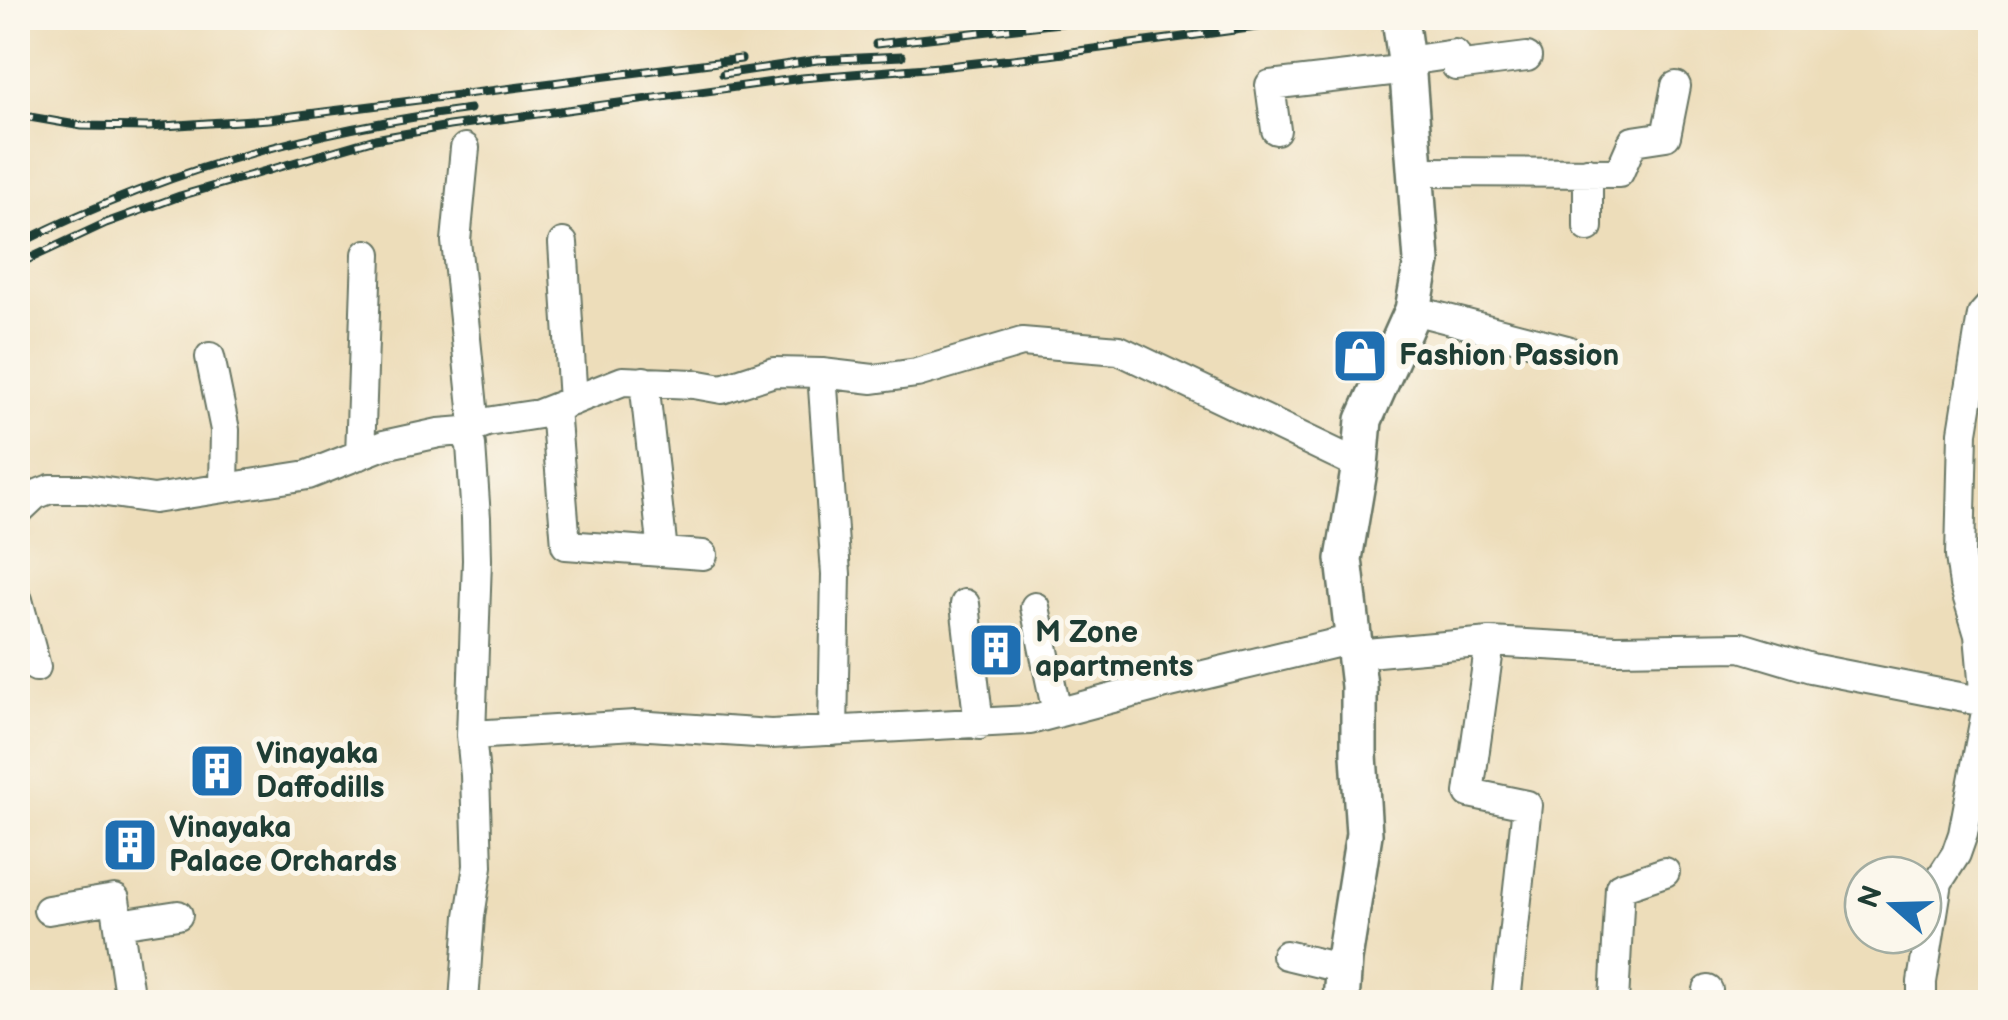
<svg xmlns="http://www.w3.org/2000/svg" width="2008" height="1020" viewBox="0 0 2008 1020" font-family="'Balsamiq Sans',sans-serif">
  <style>
    .lines { fill: none; stroke-linecap: round; stroke-linejoin: round }
    .minor-casing { stroke: #677563; stroke-width: 32 }
    .major-casing { stroke: #677563; stroke-width: 40 }
    .minor { stroke: #fff; stroke-width: 28 }
    .major { stroke: #fff; stroke-width: 35 }
    .rail-casing { stroke: #1f3d34; stroke-width: 9 }
    .rail { stroke: #fbf7ec; stroke-width: 5; stroke-dasharray: 15; stroke-linecap: butt }
    .labels { text-anchor: middle; dominant-baseline: central; stroke-width: 10; stroke-linejoin: round; paint-order: stroke }
    .poi-label { font-size: 30px; font-weight: bold; fill: #1f3d34; stroke: #fbf7ec; text-anchor: start }
  </style>
  <rect width="100%" height="100%" fill="#fbf7ec"/>
  <filter id="ink" filterUnits="userSpaceOnUse"><feTurbulence type="fractalNoise" baseFrequency=".01" numOctaves="2"/><feDisplacementMap in="SourceGraphic" scale="20" xChannelSelector="R" yChannelSelector="G"/><feConvolveMatrix kernelMatrix="1 2 1 2 8 2 1 2 1" color-interpolation-filters="sRGB"/></filter>
  <filter id="wash" filterUnits="userSpaceOnUse"><feTurbulence type="fractalNoise" baseFrequency=".0048" numOctaves="4" result="noise"/><feDisplacementMap in="SourceGraphic" scale="40" xChannelSelector="R" yChannelSelector="G"/><feGaussianBlur stdDeviation="2.25" result="paint"/><feColorMatrix in="noise" values="0 0 0 0 0 0 0 0 0 0 0 0 0 0 0 0 0 1.4 0 .05"/><feComposite in="paint" operator="in"/></filter>
  <g filter="url(#wash)">
    <rect width="100%" height="100%" fill="#edddba"/>
  </g>
  <g filter="url(#ink)">
    <g class="lines">
      <g class="minor-casing">
        <path id="minor" d="M1407,61L1455,54L1456,66L1527,57
          M1276,130L1270,85L1408,69
          M465,148L456,241L475,427
          M1417,172L1619,173L1633,141L1666,136L1676,86
          M1588,227V172
          M563,243L573,401
          M1413,310L1567,350
          M210,357L225,430L224,488
          M822,373L836,574L833,731
          M644,381L663,552
          M555,408L566,545L703,555
          M464,431L487,422L539,414L623,381L694,384L722,389L774,372L822,373L873,379L917,373L1022,342L1119,350L1360,465
          M360,455L367,254
          M18,511L35,495L50,489H86L154,499L308,475L384,445L439,433L464,431L471,445L476,518L477,560L471,735L475,775L478,866L470,916L464,1002
          M18,600L36,667
          M965,604L979,725
          M1035,607L1057,713
          M1490,642L1616,649L1741,647L1811,668L1985,702
          M1355,654L1490,642L1469,793L1527,805L1506,1002
          M471,735L635,725L771,734L1030,720L1162,685L1353,639
          M48,910L115,899L130,1002
          M119,924L178,915
          M1286,955L1344,969
          M1614,1002L1620,887L1665,872
          M1706,1002L1708,990
          M1922,1002V982L1938,882L1956,854L1963,834L1986,712L1979,635L1964,585L1960,556L1963,432L1982,315L1990,306"/>
      </g>
      <g class="major-casing">
        <path id="major" d="M1341,1002L1344,959L1364,834L1359,755V686L1344,559L1360,465L1364,420L1413,310L1422,261L1408,75L1400,18"/>
      </g>
      <use href="#minor" class="minor"/>
      <use href="#major" class="major"/>
      <g class="rail-casing">
        <path id="rail" d="M876,44L1104,18
          M723,74L817,60L902,56
          M18,115L82,126L148,127L269,119L741,59
          M18,244C160,172 313,129 470,109
          M18,264L106,223L180,196L375,139L449,126L802,78L939,67L1049,55L1324,18"/>
      </g>
      <use href="#rail" class="rail"/>
    </g>
  </g>
  <defs>
    <g id="shop-square" transform="scale(2.875)"><rect x="-9" y="-9" width="18" height="18" rx="4" fill="#1f6fb2" stroke="#fbf7ec"/><path d="M-5-2.5h2.3a2.7 3.5 0 0 1 5.4 0H5L5.5 6h-11ZM-1.5-2.5h3a1.5 2.3 0 0 0-3 0Z" fill="#fff"/></g>
    <g id="building-square" transform="scale(2.875)"><rect x="-9" y="-9" width="18" height="18" rx="4" fill="#1f6fb2" stroke="#fbf7ec"/><path d="M-4-6H4V6H1V3H-1V6H-4ZM-2.5-4.3h1.7v1.8h-1.7ZM.8-4.3h1.7v1.8H.8ZM-2.5-1h1.7V.8h-1.7ZM.8-1h1.7V.8H.8Z" fill="#fff"/></g>
  </defs>
  <g fill-rule="evenodd">
    <use href="#shop-square" x="1360" y="356"/>
    <use href="#building-square" x="996" y="650"/>
    <use href="#building-square" x="217" y="771"/>
    <use href="#building-square" x="130" y="845"/>
  </g>
  <g class="labels">
    <g class="poi-label">
      <text x="1399" y="356">Fashion Passion</text>
      <text x="1035" y="633">M Zone<tspan x="1035" dy="34">apartments</tspan></text>
      <text x="256" y="754">Vinayaka<tspan x="256" dy="34">Daffodills</tspan></text>
      <text x="169" y="828">Vinayaka<tspan x="169" dy="34">Palace Orchards</tspan></text>
    </g>
  </g>
  <rect width="2008" height="1020" fill="none" stroke="#fbf7ec" stroke-width="60"/>
  <g transform="translate(1893 905) rotate(290)"><circle r="48" fill="#fbf7ec" stroke="#a3ada2" stroke-width="2.5"/>
  <path d="M0-8L18 38L0 25L-18 38Z" fill="#1f6fb2"/>
  <text y="-15" font-size="28" font-weight="bold" text-anchor="middle" fill="#1f3d34">N</text>
  </g>
</svg>
